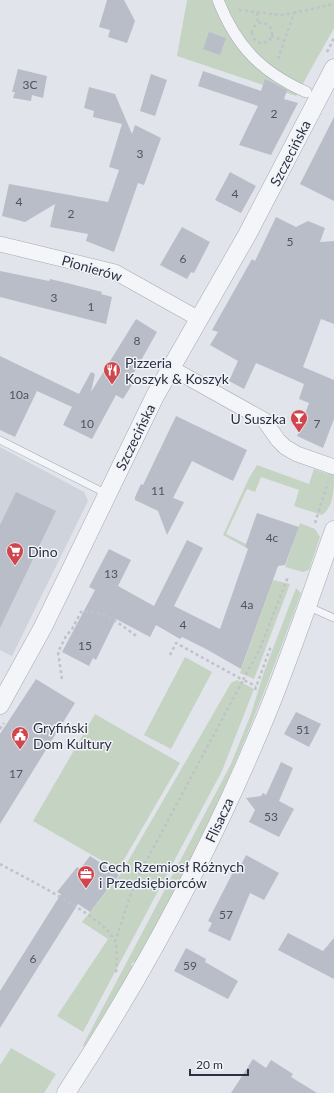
<svg xmlns="http://www.w3.org/2000/svg" width="334" height="1093" viewBox="0 0 334 1093" font-family="Lato,sans-serif">
  <style>
    .built { fill: #cfd3dc }
    .green { fill: #c5d4c2 }
    .building { fill: #b9bdc7 }
    .lines { fill: none; stroke-linecap: round; stroke-linejoin: round }
    .service-casing { stroke: #a6aab4; stroke-width: 8 }
    .pedestrian-casing { stroke: #a6aab4; stroke-width: 12 }
    .minor-casing { stroke: #a6aab4; stroke-width: 16 }
    .tertiary-casing { stroke: #a6aab4; stroke-width: 19 }
    .path { stroke: #bfc2c9; stroke-width: 2.5; stroke-dasharray: 3 3; stroke-linecap: butt }
    .service { stroke: #f4f5f8; stroke-width: 7 }
    .pedestrian { stroke: #f4f5f8; stroke-width: 11 }
    .minor { stroke: #f4f5f8; stroke-width: 15 }
    .tertiary { stroke: #f4f5f8; stroke-width: 18 }
    .labels { text-anchor: middle; dominant-baseline: central; stroke-width: 3; stroke-linejoin: round; paint-order: stroke }
    .number-label { font-size: 12px; fill: #4d5363 }
    .street-label { font-size: 14px; fill: #293042; stroke: #f1f3f7 }
    .poi-label { font-size: 14px; fill: #293042; stroke: #f1f3f7; text-anchor: start }
  </style>
  <rect width="100%" height="100%" fill="#e1e4ea"/>
  <path class="built" d="M0,447L84,492L88,501L12,656L0,650Z"/>
  <path class="green" d="M187,0H334V28L296,96L177,56Z
    M257,465L309,484L314,469L328,474L334,472C334,488 334,507 322,515L294,506L299,490L261,477L255,492L247,489L226,534L246,544L245,547L223,535L249,478Z
    M300,523L315,529L320,537L309,570L303,572L285,567Z
    M273,580L290,584L254,679L240,673Z
    M296,588L301,593C265,693 226,792 178,886C165,911 150,935 137,960L131,964L133,967L86,1044L82,1047L231,764L251,714L264,672Z
    M185,657L212,672L171,749L144,735Z
    M237,680L254,689L222,771L83,1032L57,1016L108,939L82,922L120,875L231,683Z
    M95,714L180,763L118,870L33,821Z
    M11,1048L56,1074L44,1093H0V1065Z"/>
  <path class="building" d="M107,0H124L135,21L127,43L108,37L110,30L99,27Z
    M209,32L226,38L220,55L203,49Z
    M18,69L47,76L43,98L32,95L31,101L13,98L15,92H12Z
    M203,71L261,91L265,79L287,90L284,99L298,103L271,155L239,145L258,106L198,86Z
    M151,74L167,80L155,116L140,111Z
    M89,87L115,94L132,134L135,125L161,138L144,185L138,183L114,252L86,241L88,234L50,227L55,204L25,222L2,216L9,184L108,202L119,170L109,167L122,124L93,117L94,111L84,108Z
    M334,117V201L300,184Z
    M230,172L256,186L241,213L215,200Z
    M276,217L296,227L308,221L325,228L320,242L334,241V324L321,319L303,367L334,380V419L323,448L297,436L309,403L299,399L304,384L256,363L244,389L229,381L238,361L210,345L218,332L212,330L252,259L255,261Z
    M182,227L210,242L194,273L191,272L187,279L160,265Z
    M0,271L49,281L50,279L67,283L102,292L101,294L112,297L106,324L0,297Z
    M136,319L157,332L131,378L135,380L123,399L116,395L92,439L63,425L72,407L37,391L15,437L0,430V356L79,394L91,372L95,374L91,392Z
    M176,416L247,450L233,481L192,461L173,498L184,502L167,535L158,511L135,500V497L141,484L143,485Z
    M16,492L56,511L0,628V525Z
    M257,513L299,527L285,565L278,566L241,669L206,649L182,637L180,639L156,625L150,637L116,619L96,660L93,658L89,666L62,652L95,590L89,587L109,549L131,560L118,586L154,606L187,540L203,548L174,606L220,629L248,549L245,547Z
    M36,679L75,703L0,824V734Z
    M296,712L321,724L309,747L284,734Z
    M281,762L293,768L279,801L294,809L279,837L249,822L255,810L246,798L261,796L263,793L266,795Z
    M246,855L279,873L264,900L250,893L230,941L208,931L212,923L208,921L233,872L237,873Z
    M90,856L119,875L90,912L78,904L0,1028V991L61,894L57,892L77,867L80,869Z
    M288,933L323,951L334,938V979L278,950Z
    M186,948L206,959L205,962L238,981L228,999L174,971Z
    M253,1059L266,1068L271,1060L293,1074L291,1077L317,1093H231Z"/>
  <g class="lines">
    <g class="service-casing">
      <path id="service" d="M0,440L107,494
        M307,606L334,618"/>
    </g>
    <g class="pedestrian-casing">
      <path id="pedestrian" d="M218,0C236,46 261,72 306,92"/>
    </g>
    <g class="minor-casing">
      <path id="minor" d="M0,244L115,272L199,319
        M171,368L264,420L278,440L285,447L297,454L334,467"/>
    </g>
    <g class="tertiary-casing">
      <path id="tertiary" d="M0,705L43,627L155,396L247,235L334,68
        M66,1093C141,978 207,856 260,730C288,665 310,597 334,530"/>
    </g>
    <path class="path" d="M239,10L282,15L294,13
      M257,13L258,24
      M252 33a10 10 0 1 1 20 0a10 10 0 1 1-20 0Z
      M271,36L285,41
      M327,52L334,38
      M278,59L294,13L334,4
      M315,523L328,482
      M170,655L176,643L243,680L259,651L288,577
      M62,679L58,652L66,636L72,629L81,612C104,609 120,625 138,637
      M255,690L271,646
      M0,729L4,723
      M0,864C25,878 105,917 115,941C118,950 116,965 116,975
      M115,942L134,884L243,680L256,686"/>
    <use href="#service" class="service"/>
    <use href="#pedestrian" class="pedestrian"/>
    <use href="#minor" class="minor"/>
    <use href="#tertiary" class="tertiary"/>
  </g>
  <defs>
    <g id="restaurant-pin" transform="scale(0.9)"><path d="M0 17L-7.5 6A9.5 9.5 0 1 1 7.5 6Z" fill="#cf464d" stroke="#f1f3f7"/><path d="M-5-6h1v4h1v-4h1v4h1v-4h1v5L-1.5 .5V6h-2V.5L-5-1ZM5-6V6H3V1.5H1.5Q1.5-4 5-6Z" fill="#fff"/></g>
    <g id="bar-pin" transform="scale(0.9)"><path d="M0 17L-7.5 6A9.5 9.5 0 1 1 7.5 6Z" fill="#cf464d" stroke="#f1f3f7"/><path d="M-6-5H6L.8 .8V4.5H3.5V6h-7V4.5H-.8V.8Z" fill="#fff"/></g>
    <g id="supermarket-pin" transform="scale(0.9)"><path d="M0 17L-7.5 6A9.5 9.5 0 1 1 7.5 6Z" fill="#cf464d" stroke="#f1f3f7"/><path d="M-6-5.5h2.5l.6 2H6L4.5 2H-2.5L-4.4-4H-6ZM-1.5 3.2a1.3 1.3 0 1 0 .1 0ZM3 3.2a1.3 1.3 0 1 0 .1 0Z" fill="#fff"/></g>
    <g id="civic-pin" transform="scale(0.9)"><path d="M0 17L-7.5 6A9.5 9.5 0 1 1 7.5 6Z" fill="#cf464d" stroke="#f1f3f7"/><path d="M-.6-6.5H3V-4.5H.6V-3L4-1V1h2V6H-6V1h2V-1L-.6-3ZM-1.2 2.5V6h2.4V2.5Z" fill="#fff"/></g>
    <g id="office-pin" transform="scale(0.9)"><path d="M0 17L-7.5 6A9.5 9.5 0 1 1 7.5 6Z" fill="#cf464d" stroke="#f1f3f7"/><path d="M-6-3h4V-5.5h4V-3h4V5H-6ZM-1-4.5V-3h2v-1.5ZM-6 0V1H6V0Z" fill="#fff"/></g>
  </defs>
  <g fill-rule="evenodd">
    <use href="#restaurant-pin" x="112" y="370"/>
    <use href="#bar-pin" x="299" y="418"/>
    <use href="#supermarket-pin" x="15" y="551"/>
    <use href="#civic-pin" x="20" y="735"/>
    <use href="#office-pin" x="86" y="874"/>
  </g>
  <g class="labels">
    <g class="number-label">
      <text x="30" y="84">3C</text>
      <text x="274" y="113">2</text>
      <text x="140" y="153">3</text>
      <text x="235" y="193">4</text>
      <text x="19" y="201">4</text>
      <text x="71" y="213">2</text>
      <text x="290" y="241">5</text>
      <text x="183" y="258">6</text>
      <text x="54" y="297">3</text>
      <text x="91" y="306">1</text>
      <text x="137" y="340">8</text>
      <text x="19" y="394">10a</text>
      <text x="87" y="423">10</text>
      <text x="317" y="423">7</text>
      <text x="158" y="490">11</text>
      <text x="272" y="537">4c</text>
      <text x="111" y="573">13</text>
      <text x="247" y="604">4a</text>
      <text x="183" y="624">4</text>
      <text x="85" y="645">15</text>
      <text x="303" y="729">51</text>
      <text x="16" y="773">17</text>
      <text x="271" y="816">53</text>
      <text x="226" y="914">57</text>
      <text x="33" y="958">6</text>
      <text x="190" y="965">59</text>
    </g>
    <g class="street-label">
      <text transform="translate(290 153) rotate(-63)">Szczecińska</text>
      <text transform="translate(92 268) rotate(16)">Pionierów</text>
      <text transform="translate(135 437) rotate(-64)">Szczecińska</text>
      <text transform="translate(219 820) rotate(-65)">Flisacza</text>
    </g>
    <g class="poi-label">
      <text x="125" y="362">Pizzeria<tspan x="125" dy="16">Koszyk &amp; Koszyk</tspan></text>
      <text x="286" y="418" text-anchor="end">U Suszka</text>
      <text x="28" y="551">Dino</text>
      <text x="33" y="727">Gryfiński<tspan x="33" dy="16">Dom Kultury</tspan></text>
      <text x="99" y="866">Cech Rzemiosł Różnych<tspan x="99" dy="16">i Przedsiębiorców</tspan></text>
    </g>
  </g>
  <path d="M190 1069v6h58v-6" fill="none" stroke="#293042" stroke-width="2"/>
  <text x="196" y="1069" font-size="12" fill="#293042" stroke="#f1f3f7" stroke-width="3" paint-order="stroke">20 m</text>
</svg>
